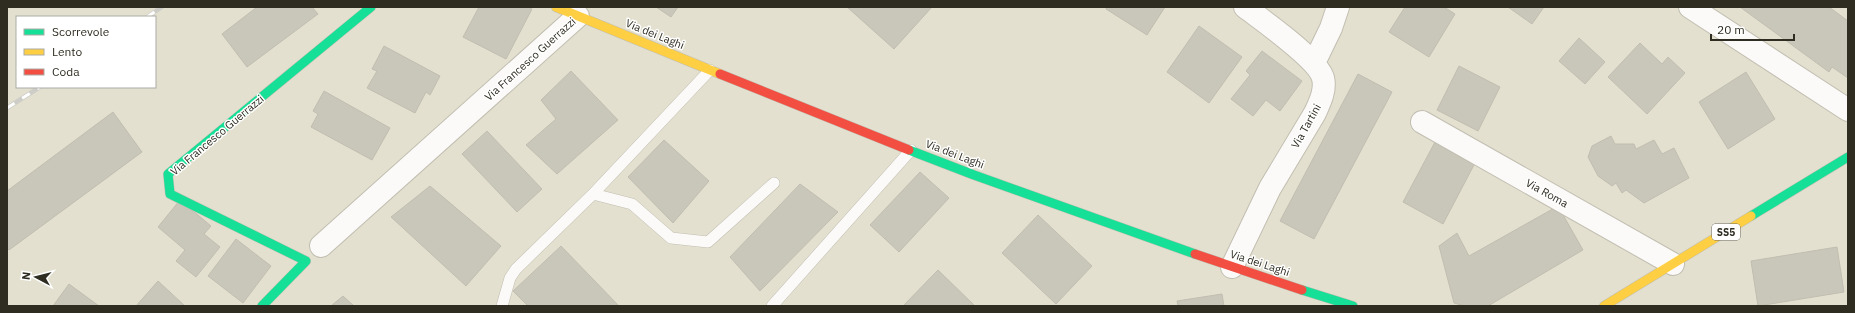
<svg xmlns="http://www.w3.org/2000/svg" width="1855" height="313" viewBox="0 0 1855 313" font-family="'IBM Plex Sans',sans-serif">
  <style>
    .building { fill: #c9c7b9; stroke: #c1beb1 }
    .lines { fill: none; stroke-linecap: round; stroke-linejoin: round }
    .lane-casing { stroke: #c1beb1; stroke-width: 12 }
    .street-casing { stroke: #c1beb1; stroke-width: 24 }
    .fast-casing { stroke: #c1beb1; stroke-width: 10 }
    .slow-casing { stroke: #c1beb1; stroke-width: 10 }
    .jam-casing { stroke: #c1beb1; stroke-width: 10 }
    .lane { stroke: #fbfaf8; stroke-width: 11 }
    .street { stroke: #fbfaf8; stroke-width: 22 }
    .fast { stroke: #16e098; stroke-width: 9 }
    .slow { stroke: #ffcf43; stroke-width: 9 }
    .jam { stroke: #f24e42; stroke-width: 9 }
    .rail-casing { stroke: #cecdc8; stroke-width: 4.5 }
    .rail { stroke: #fff; stroke-width: 3; stroke-dasharray: 9; stroke-linecap: butt }
    .labels { text-anchor: middle; dominant-baseline: central; stroke-width: 3; stroke-linejoin: round; paint-order: stroke }
    .shield { fill: #fff; stroke: #6d6c64; stroke-width: 1 }
    .shield-label { font-size: 10px; font-weight: bold; fill: #2f2d21 }
    .street-label { font-size: 11px; fill: #2f2d21; stroke: #fff }
  </style>
  <rect width="100%" height="100%" fill="#e3e0cf"/>
  <path class="building" d="M257,7H312L318,14L247,67L222,34Z
    M479,7H528L532,9L506,59L463,37Z
    M656,7H678L671,17Z
    M847,7H932L894,49Z
    M1107,7H1165L1147,35L1106,9Z
    M1405,7H1444L1455,14L1429,57L1389,32Z
    M1508,7H1544L1532,24Z
    M1740,7H1829L1848,21V78L1832,67L1829,72Z
    M1199,26L1242,57L1209,103L1167,72Z
    M1579,38L1605,62L1585,84L1559,61Z
    M1640,43L1662,64L1668,57L1685,73L1647,114L1608,77Z
    M384,46L440,76L430,95L426,92L415,113L367,88L377,71L372,69Z
    M1262,51L1302,81L1280,111L1266,100L1253,116L1231,99L1250,75L1246,71Z
    M1459,66L1500,87L1478,131L1437,110Z
    M571,71L618,120L557,174L526,145L556,119L541,100Z
    M1746,72L1775,119L1728,149L1699,102Z
    M1358,74L1392,92L1314,239L1280,221Z
    M324,91L390,128L372,160L311,127L318,114L313,111Z
    M113,112L142,152L9,250L7,248V191Z
    M487,131L542,189L517,212L462,154Z
    M1611,136L1615,144H1634L1636,149L1654,140L1662,154L1674,148L1689,178L1644,203L1626,190L1622,193L1616,183L1612,186L1598,176L1588,157L1592,146Z
    M664,140L709,181L673,223L628,177Z
    M1435,142L1475,163L1443,224L1403,202Z
    M920,172L949,198L899,252L870,225Z
    M800,184L838,212L760,291L730,257Z
    M430,186L501,246L466,286L391,217Z
    M180,200L211,226L204,234L220,247L196,277L176,261L185,250L158,227Z
    M1558,206L1583,250L1488,306H1465L1454,303L1439,246L1457,233L1469,256Z
    M1038,215L1092,266L1056,304L1002,253Z
    M236,239L271,266L243,303L208,276Z
    M561,246L619,306H528L513,291Z
    M1837,247L1844,292L1758,306L1751,261Z
    M938,270L975,306H903Z
    M158,281L185,306H136Z
    M69,284L99,306H53Z
    M1222,294L1224,306H1178L1177,301Z
    M343,296L354,306H331Z"/>
  <g class="lines">
    <g class="lane-casing">
      <path id="lane" d="M593,194L710,70
        M502,306L510,278L516,269L593,194L632,204L671,238L708,242L774,183
        M772,306L911,150"/>
    </g>
    <g class="street-casing">
      <path id="street" d="M1690,7L1848,110
        M1314,63L1331,28L1338,7
        M1422,122L1673,264
        M321,246L578,16
        M1232,267L1270,188L1315,113C1320,102 1326,90 1323,78C1318,59 1262,20 1245,7"/>
    </g>
    <g class="fast-casing">
      <path id="fast" d="M909,150L974,175L1195,254
        M1751,216L1848,157
        M1302,290L1353,306
        M262,306L306,261L170,194L168,174L371,7"/>
    </g>
    <g class="slow-casing">
      <path id="slow" d="M556,7L720,74
        M1604,306L1751,216"/>
    </g>
    <g class="jam-casing">
      <path id="jam" d="M720,74L909,150
        M1195,254L1302,290"/>
    </g>
    <use href="#lane" class="lane"/>
    <use href="#street" class="street"/>
    <use href="#fast" class="fast"/>
    <use href="#slow" class="slow"/>
    <use href="#jam" class="jam"/>
    <g class="rail-casing">
      <path id="rail" d="M147,17L162,7
        M7,108L40,87"/>
    </g>
    <use href="#rail" class="rail"/>
  </g>
  <g class="labels">
    <rect class="shield" x="1712" y="224" width="28" height="16" rx="3"/>
    <g class="shield-label">
      <text x="1726" y="232">SS5</text>
    </g>
    <g class="street-label">
      <text transform="translate(655 34) rotate(22)">Via dei Laghi</text>
      <text transform="translate(530 59) rotate(-42)">Via Francesco Guerrazzi</text>
      <text transform="translate(1306 126) rotate(-61)">Via Tartini</text>
      <text transform="translate(217 135) rotate(-40)">Via Francesco Guerrazzi</text>
      <text transform="translate(955 154) rotate(21)">Via dei Laghi</text>
      <text transform="translate(1547 193) rotate(29)">Via Roma</text>
      <text transform="translate(1260 263) rotate(18)">Via dei Laghi</text>
    </g>
  </g>
  <rect width="1855" height="313" fill="none" stroke="#2f2d21" stroke-width="16"/>
  <rect x="16" y="16" width="140" height="72" fill="#ffffff" stroke="#acaba6"/>
  <rect x="24" y="29" width="20" height="6" fill="#16e098" stroke="#acaba6"/>
  <text x="52" y="36" font-size="12" fill="#2f2d21">Scorrevole</text>
  <rect x="24" y="49" width="20" height="6" fill="#ffcf43" stroke="#acaba6"/>
  <text x="52" y="56" font-size="12" fill="#2f2d21">Lento</text>
  <rect x="24" y="69" width="20" height="6" fill="#f24e42" stroke="#acaba6"/>
  <text x="52" y="76" font-size="12" fill="#2f2d21">Coda</text>
  <g transform="translate(36 277) rotate(277)" stroke="#ffffff" stroke-width="3" paint-order="stroke">
  <path d="M0-3L7 15L0 10L-7 15Z" fill="#2f2d21"/>
  <text y="-6" font-size="11" font-weight="bold" text-anchor="middle" fill="#2f2d21">N</text>
  </g>
  <path d="M1711 34v6h83v-6" fill="none" stroke="#2f2d21" stroke-width="2"/>
  <text x="1717" y="34" font-size="12" fill="#2f2d21" stroke="#ffffff" stroke-width="3" paint-order="stroke">20 m</text>
</svg>
